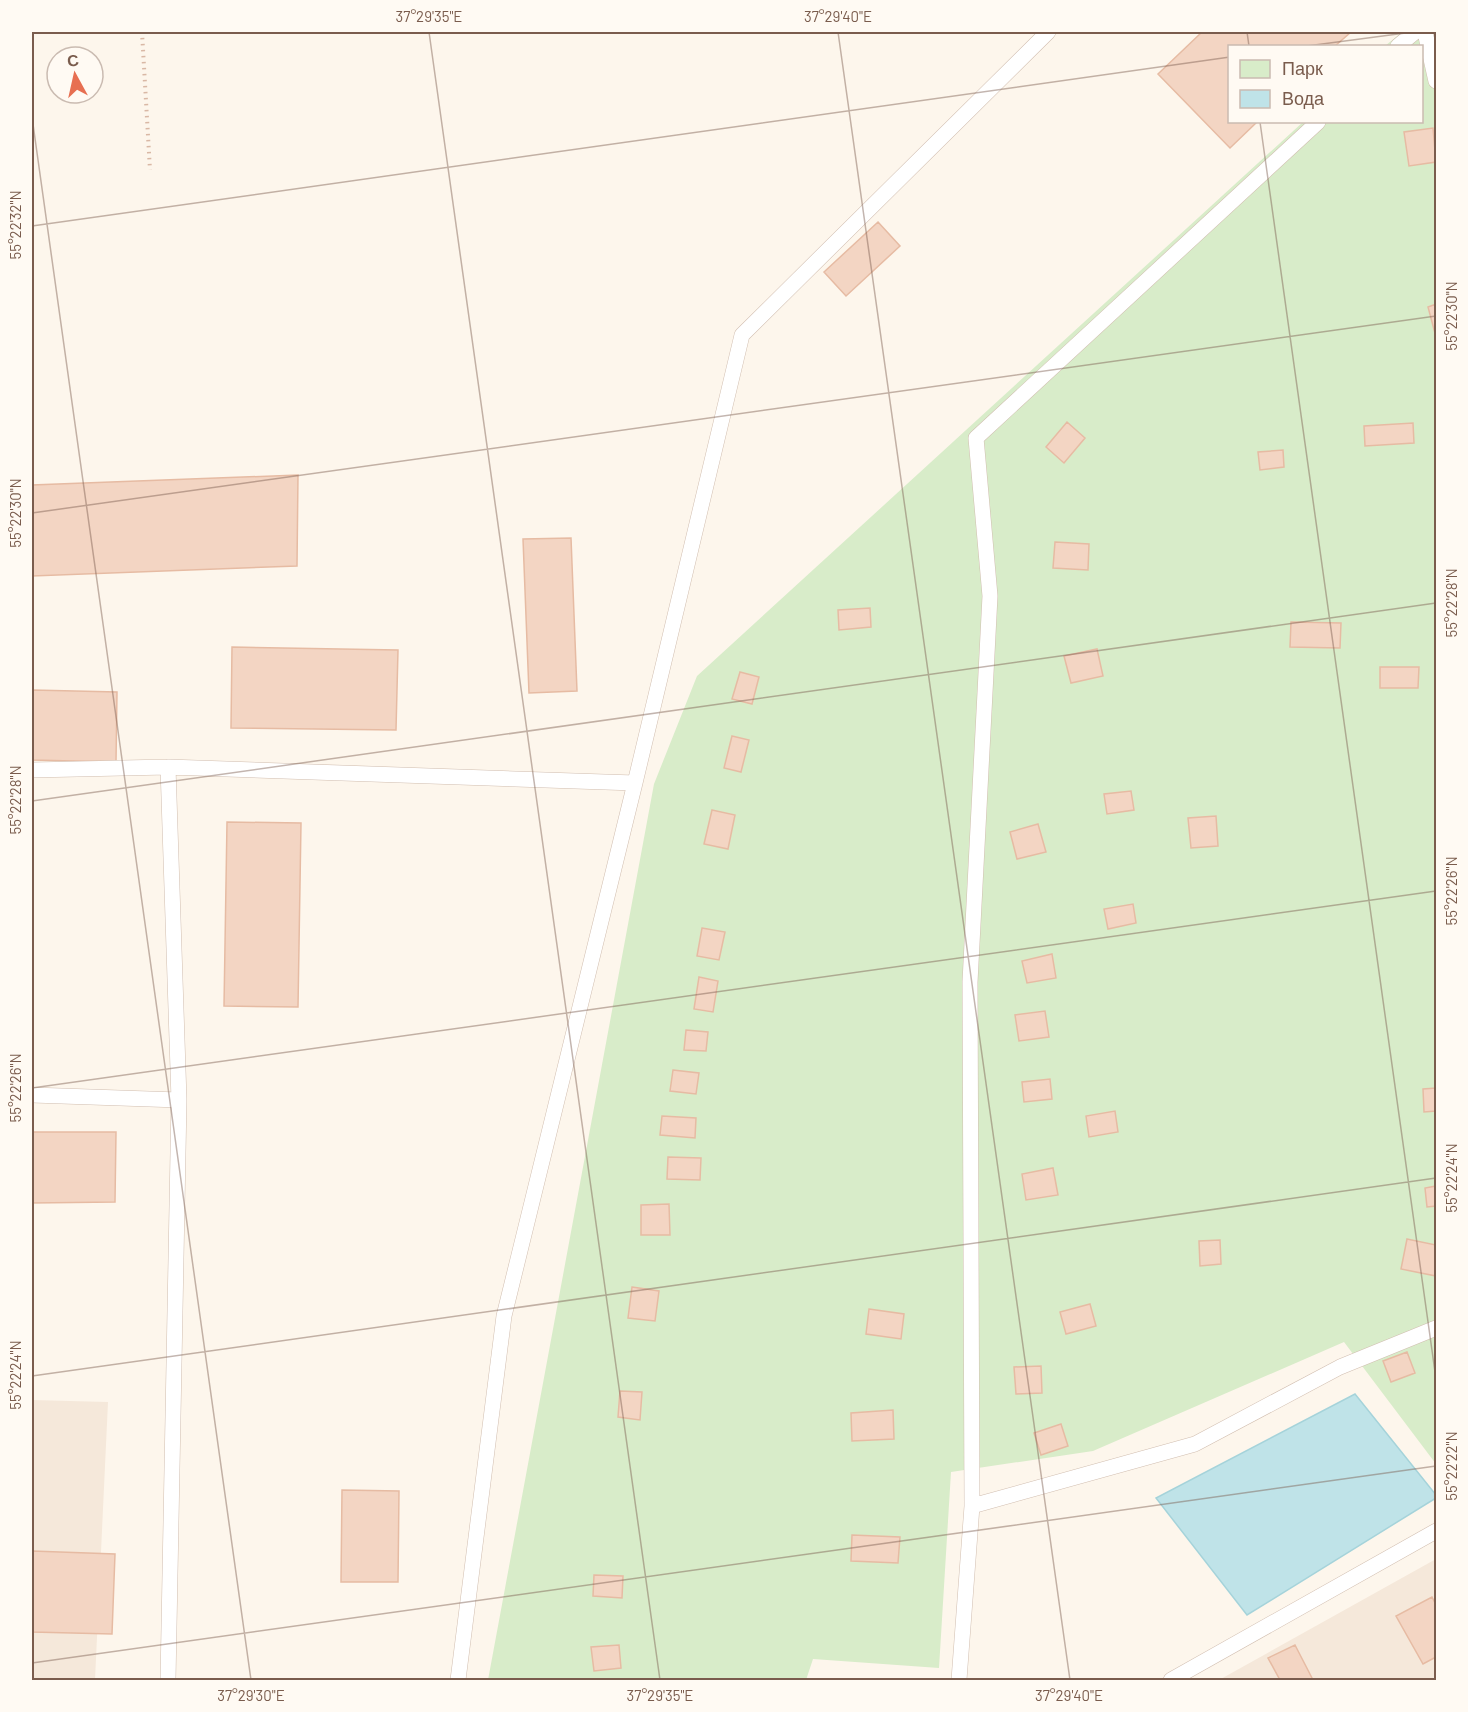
<svg xmlns="http://www.w3.org/2000/svg" width="1468" height="1712" viewBox="0 0 1468 1712" font-family="Barlow,sans-serif">
  <style>
    .residential { fill: #f5e8da }
    .green { fill: #d8ecc9 }
    .water { fill: #bfe3e8; stroke: #a5d3da; stroke-width: 1.5 }
    .building { fill: #f3d5c3; stroke: #e6bba3; stroke-width: 1.5 }
    .lines { fill: none; stroke-linecap: round; stroke-linejoin: round }
    .service-casing { stroke: #d1beb0; stroke-width: 16 }
    .path { stroke: #d9b8a5; stroke-width: 4; stroke-dasharray: 1.5 4.5; stroke-linecap: butt }
    .service { stroke: #fff; stroke-width: 15 }
    .ticks { fill: none; stroke: #7a5c4d; stroke-width: 1.5; stroke-opacity: 0.45 }
    .neatline { fill: none; stroke: #7a5c4d; stroke-width: 2 }
    .ticks-label { font-size: 15px; text-anchor: middle; fill: #7a5c4d }
  </style>
  <rect width="100%" height="100%" fill="#fdf6ec"/>
  <path class="residential" d="M32,1400L108,1402L95,1680H32Z
    M1436,1559V1680H1219Z"/>
  <path class="green" d="M1402,32H1436V1464L1344,1342L1093,1451L951,1472L939,1668L813,1659L806,1680H488L654,784L697,676L1303,122H1422V46H1385Z"/>
  <path class="water" d="M1355,1394L1436,1495V1498L1247,1615L1156,1498Z"/>
  <path class="building" d="M1202,32H1351L1335,46H1230V122H1257L1230,148L1158,74Z
    M1433,128L1436,162L1409,166L1404,132Z
    M878,222L900,246L846,296L824,272Z
    M1436,304V337L1428,307Z
    M1067,422L1085,438L1064,463L1046,447Z
    M1413,423L1414,443L1365,446L1364,426Z
    M1283,450L1284,467L1260,470L1258,452Z
    M298,475L297,566L32,576V485Z
    M571,538L577,691L529,693L523,539Z
    M1055,542L1089,544L1088,570L1053,568Z
    M870,608L871,627L839,630L838,610Z
    M1291,622L1341,623L1340,648L1290,647Z
    M232,647L398,650L396,730L231,728Z
    M1097,649L1103,676L1071,683L1064,656Z
    M1380,667H1419L1418,688H1380Z
    M740,672L759,677L752,704L732,699Z
    M32,690L117,692L116,762L32,760Z
    M732,736L749,740L741,772L724,768Z
    M1131,791L1134,810L1107,814L1104,794Z
    M712,810L735,815L728,849L704,844Z
    M1216,816L1218,846L1191,848L1188,818Z
    M227,822L301,823L298,1007L224,1006Z
    M1038,824L1046,852L1017,859L1010,832Z
    M1133,904L1136,923L1108,929L1104,909Z
    M702,928L725,932L719,960L697,956Z
    M1052,954L1056,978L1027,983L1022,961Z
    M699,977L718,981L713,1012L694,1009Z
    M1045,1011L1049,1037L1019,1041L1015,1015Z
    M686,1030L708,1032L706,1051L684,1050Z
    M673,1070L699,1073L696,1094L670,1091Z
    M1050,1079L1052,1099L1024,1102L1022,1082Z
    M1436,1088V1111L1424,1112L1423,1089Z
    M1115,1111L1118,1132L1089,1137L1086,1116Z
    M662,1116L696,1118L695,1138L660,1135Z
    M32,1132H116L115,1202L32,1203Z
    M668,1157L701,1158L700,1180L667,1179Z
    M1053,1168L1058,1195L1026,1200L1022,1174Z
    M1436,1186V1206L1427,1207L1425,1188Z
    M669,1204L670,1235H641V1205Z
    M1407,1239L1436,1245V1276L1401,1269Z
    M1220,1240L1221,1264L1200,1266L1199,1241Z
    M632,1287L659,1291L655,1321L628,1318Z
    M1090,1304L1096,1326L1066,1334L1060,1312Z
    M869,1309L904,1314L901,1339L866,1334Z
    M1407,1352L1415,1373L1391,1382L1383,1361Z
    M1041,1366L1042,1393L1016,1394L1014,1367Z
    M620,1391L642,1392L640,1420L618,1417Z
    M893,1410L894,1439L852,1441L851,1413Z
    M1061,1424L1068,1446L1041,1455L1034,1433Z
    M342,1490L399,1491L398,1582H341Z
    M852,1535L900,1537L898,1563L851,1561Z
    M32,1551L115,1554L112,1634L32,1632Z
    M594,1575L623,1576L622,1598L593,1596Z
    M1432,1597L1436,1605V1657L1423,1664L1396,1616Z
    M619,1645L621,1668L594,1671L591,1647Z
    M1295,1645L1313,1680H1280L1268,1658Z"/>
  <g class="lines">
    <g class="service-casing">
      <path id="service" d="M1425,32L1436,81
        M1398,46L1415,32
        M168,767L179,1100L168,1680
        M32,770L168,767L635,783
        M32,1095L179,1100
        M972,1506L1195,1444L1340,1367L1436,1328
        M458,1680L504,1316L635,783L742,335L1048,32
        M959,1680L972,1506L970,982L990,596L976,438L1318,122
        M1171,1680L1436,1531"/>
    </g>
    <path class="path" d="M142,32L150,170"/>
    <use href="#service" class="service"/>
  </g>
  <path class="ticks" d="M429,32L660,1680M838,32L1070,1680M1247,32L1249,46M1307,46L1413,32M32,117L251,1680M1260,122L1436,1379M32,226L1230,57M32,513L1436,316M32,801L1436,603M32,1088L1436,891M32,1376L1436,1178M32,1663L1436,1466"/>
  <rect width="1468" height="1712" fill="none" stroke="#fffaf3" stroke-width="66"/>
  <rect x="1228" y="45" width="195" height="78" fill="#fffaf3" stroke="#cabbb1" stroke-width="1.5"/>
  <rect x="1240" y="60" width="30" height="18" fill="#d8ecc9" stroke="#cabbb1" stroke-width="1.5"/>
  <text x="1282" y="75" font-size="18" fill="#7a5c4d">Парк</text>
  <rect x="1240" y="90" width="30" height="18" fill="#bfe3e8" stroke="#cabbb1" stroke-width="1.5"/>
  <text x="1282" y="105" font-size="18" fill="#7a5c4d">Вода</text>
  <g transform="translate(75 75) rotate(352)"><circle r="28" fill="#fffaf3" stroke="#cabbb1" stroke-width="1.5"/>
  <path d="M0-4.5L10 22L0 15L-10 22Z" fill="#e76f51"/>
  <text y="-9" font-size="16" font-weight="bold" text-anchor="middle" fill="#7a5c4d">С</text>
  </g>
  <rect x="33" y="33" width="1402" height="1646" class="neatline"/>
  <g class="ticks-label">
    <text x="429" y="22">37°29'35"E</text>
    <text x="838" y="22">37°29'40"E</text>
    <text transform="translate(16 225) rotate(-90)" y="5">55°22'32"N</text>
    <text transform="translate(1452 316) rotate(-90)" y="5">55°22'30"N</text>
    <text transform="translate(16 513) rotate(-90)" y="5">55°22'30"N</text>
    <text transform="translate(1452 603) rotate(-90)" y="5">55°22'28"N</text>
    <text transform="translate(16 800) rotate(-90)" y="5">55°22'28"N</text>
    <text transform="translate(1452 891) rotate(-90)" y="5">55°22'26"N</text>
    <text transform="translate(16 1088) rotate(-90)" y="5">55°22'26"N</text>
    <text transform="translate(1452 1178) rotate(-90)" y="5">55°22'24"N</text>
    <text transform="translate(16 1375) rotate(-90)" y="5">55°22'24"N</text>
    <text transform="translate(1452 1466) rotate(-90)" y="5">55°22'22"N</text>
    <text x="251" y="1701">37°29'30"E</text>
    <text x="660" y="1701">37°29'35"E</text>
    <text x="1069" y="1701">37°29'40"E</text>
  </g>
</svg>
